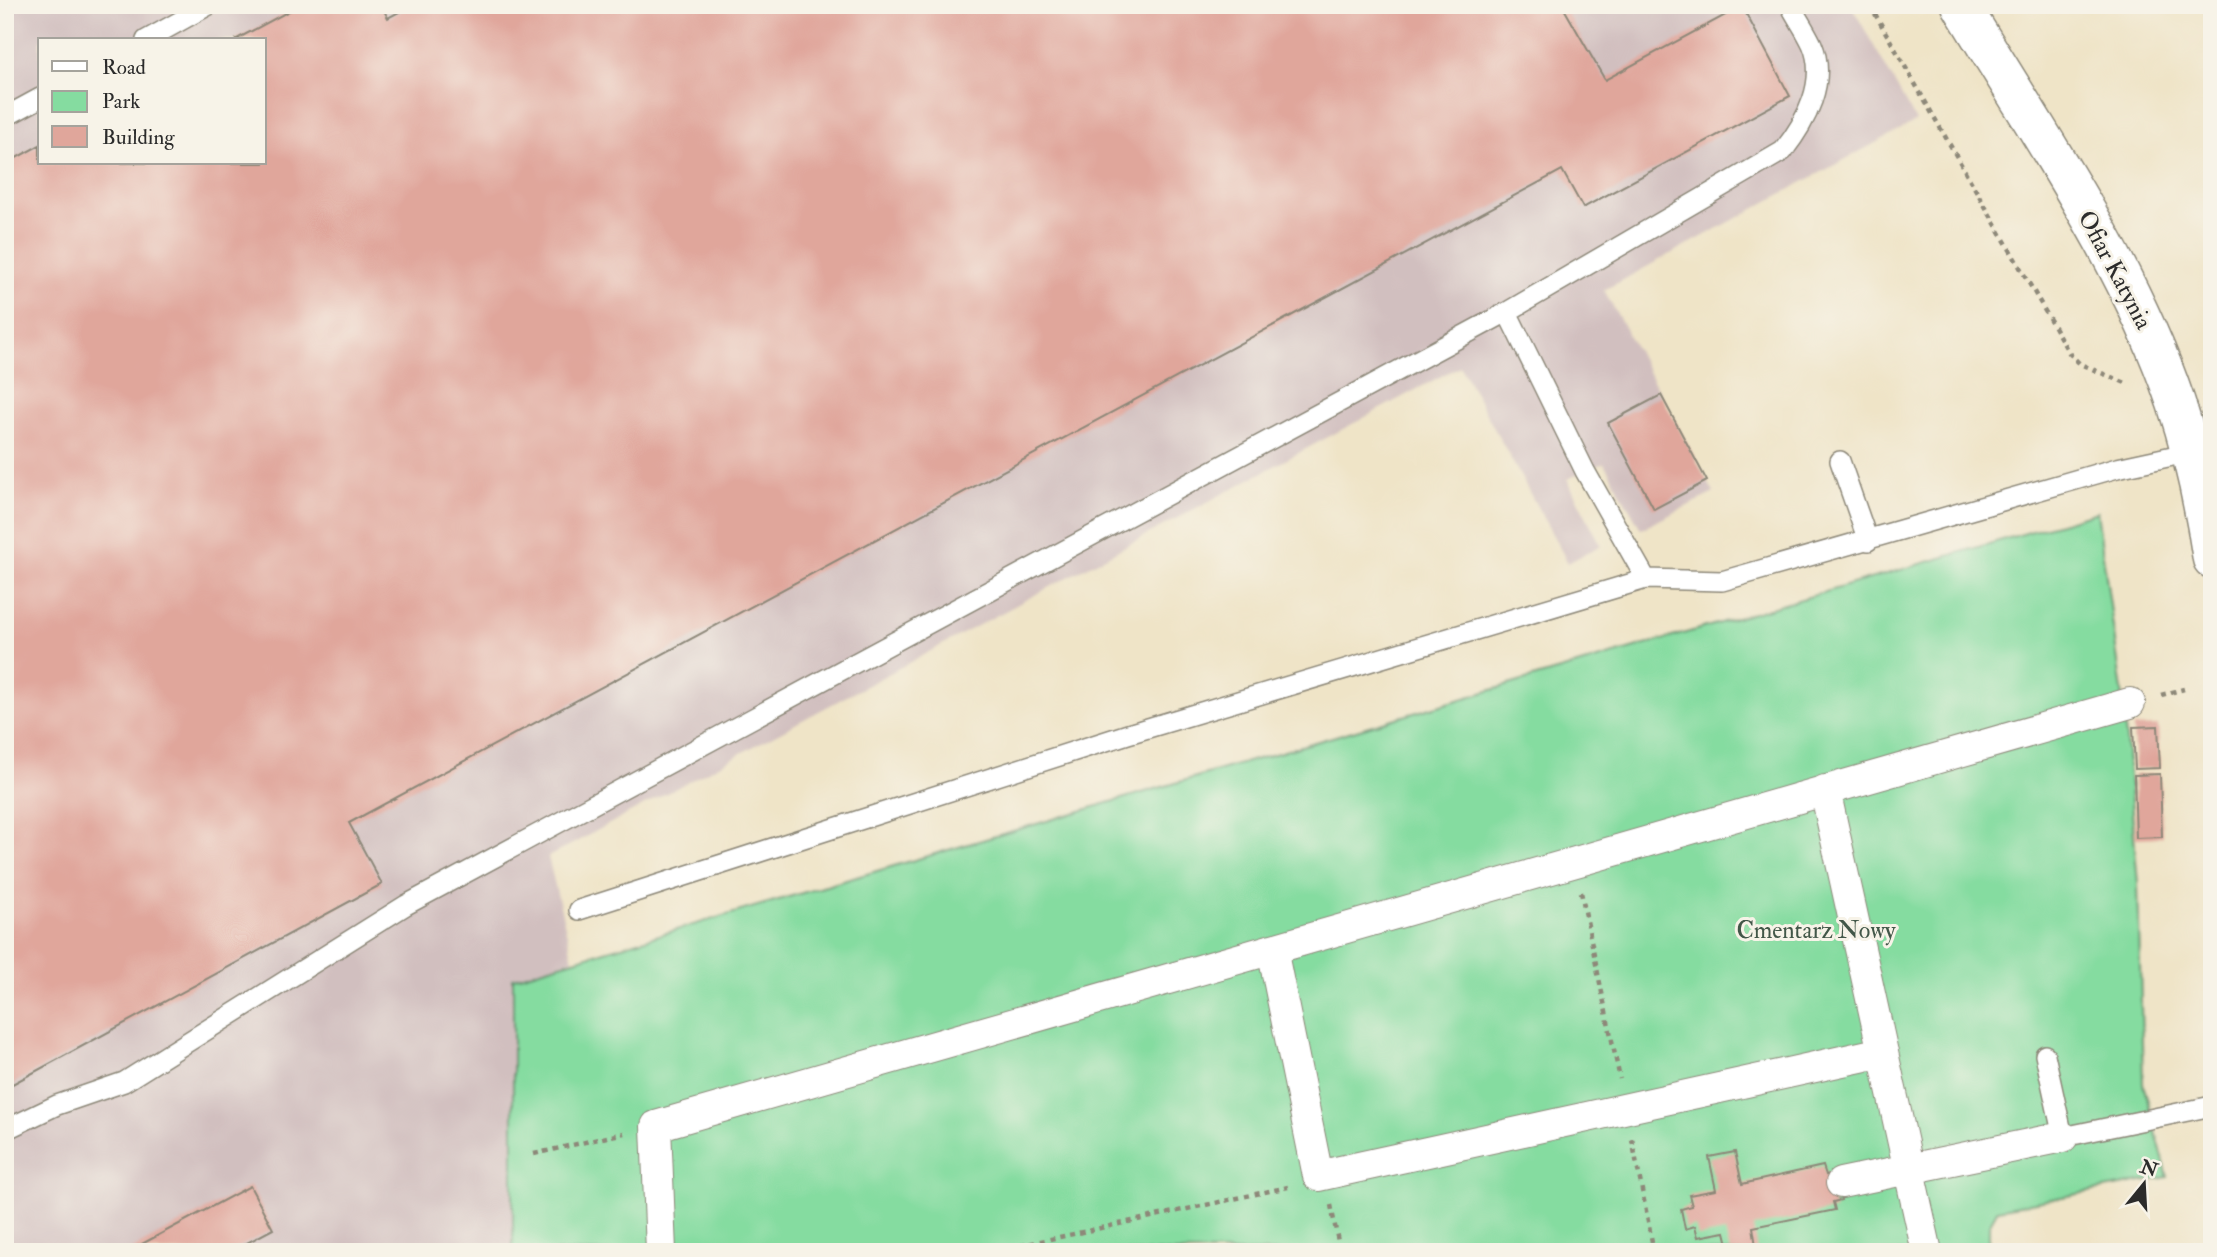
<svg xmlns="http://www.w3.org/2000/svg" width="2217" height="1257" viewBox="0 0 2217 1257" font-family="'IM FELL Double Pica',serif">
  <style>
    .industrial { fill: #d1bfbf; fill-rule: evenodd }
    .green { fill: #85dca0; stroke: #588466; stroke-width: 2 }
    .building { fill: #e0a69b }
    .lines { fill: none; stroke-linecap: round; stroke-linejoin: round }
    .service-casing { stroke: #8d8879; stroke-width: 22 }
    .pedestrian-casing { stroke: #8d8879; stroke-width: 32 }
    .tertiary-casing { stroke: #8d8879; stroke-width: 41 }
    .path { stroke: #8d8879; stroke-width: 4.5; stroke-dasharray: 5 5; stroke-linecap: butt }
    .service { stroke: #fff; stroke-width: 19 }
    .pedestrian { stroke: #fff; stroke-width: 30 }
    .tertiary { stroke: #fff; stroke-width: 38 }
    .labels { text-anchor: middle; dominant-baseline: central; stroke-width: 6; stroke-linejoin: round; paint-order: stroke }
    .street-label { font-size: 24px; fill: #2b2b2b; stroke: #f7f3e8 }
    .park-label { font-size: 24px; fill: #425748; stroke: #f7f3e8 }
  </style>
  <rect width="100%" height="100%" fill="#f7f3e8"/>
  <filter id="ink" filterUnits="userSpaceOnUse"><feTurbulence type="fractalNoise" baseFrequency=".0143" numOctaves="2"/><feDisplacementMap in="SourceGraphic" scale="14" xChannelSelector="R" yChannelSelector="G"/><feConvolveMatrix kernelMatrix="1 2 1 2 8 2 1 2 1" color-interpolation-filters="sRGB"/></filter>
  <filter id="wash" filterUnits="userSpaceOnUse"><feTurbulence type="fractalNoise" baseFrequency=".00686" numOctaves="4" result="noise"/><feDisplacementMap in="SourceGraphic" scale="28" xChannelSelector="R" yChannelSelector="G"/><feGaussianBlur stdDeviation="1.57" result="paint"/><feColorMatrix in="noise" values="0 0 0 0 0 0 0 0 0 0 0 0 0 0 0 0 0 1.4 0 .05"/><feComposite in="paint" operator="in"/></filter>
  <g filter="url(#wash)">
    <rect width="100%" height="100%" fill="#efe4c7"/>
    <path class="industrial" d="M5,5H1851L1916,121L1604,290L1714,493L1641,529L1604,463L1567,479L1601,545L1568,563L1460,366L548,857L573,959L513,978V1252H5ZM40,40H264V163H40Z"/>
    <path class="green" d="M2097,512L2122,691L2138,884L2143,1083L2168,1177L1998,1209L1989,1225V1252H513V978Z"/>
    <g id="blocks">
      <path class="building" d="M300,5H381L388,18L412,5H1562L1605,80L1742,6L1790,96L1583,208L1562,170L349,823L382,884L5,1088V164L40,145V163H264V40H235Z
        M1661,395L1707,481L1654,509L1608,423Z
        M2158,726L2160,768L2135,769L2133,727Z
        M2160,774L2162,837L2136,838L2134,775Z
        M1735,1152L1742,1184L1823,1166L1826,1175L1833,1173L1841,1200L1833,1202L1835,1210L1753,1227L1757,1252H1730L1725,1232L1698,1237L1695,1226L1685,1229L1681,1209L1692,1206L1689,1195L1716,1190L1709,1157Z
        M250,1186L273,1229L230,1252H127Z"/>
    </g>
  </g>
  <g filter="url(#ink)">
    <use href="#blocks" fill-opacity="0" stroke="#8d8879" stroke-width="2"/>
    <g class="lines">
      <g class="service-casing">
        <path id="service" d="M146,40L209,5
          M5,117L40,98
          M1507,312L1585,471L1646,579
          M1840,461L1868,541
          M579,910L1128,734L1646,579L1722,581L2117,468L2191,452
          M2045,1055L2063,1137L2212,1106
          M5,1130L57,1105L124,1082L406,905L1507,312L1783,151C1806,122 1828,81 1812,44C1806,31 1797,18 1790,5"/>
      </g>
      <g class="pedestrian-casing">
        <path id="pedestrian" d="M1825,790L1927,1252
          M1272,949L1318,1176L1883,1052
          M1841,1183L2063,1137
          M661,1252L656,1126L2130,703"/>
      </g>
      <g class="tertiary-casing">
        <path id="tertiary" d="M1961,5C2038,133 2128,261 2176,403C2193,454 2204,506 2212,559"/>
      </g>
      <path class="path" d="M1870,5L2069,353L2080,364L2128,384
        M2161,695L2184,689
        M1581,892L1620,1079
        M1632,1139L1654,1252
        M534,1154L624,1133
        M1331,1205L1340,1252
        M991,1252L1288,1187"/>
      <use href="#service" class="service"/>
      <use href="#pedestrian" class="pedestrian"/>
      <use href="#tertiary" class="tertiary"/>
    </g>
  </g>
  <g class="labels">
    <g class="street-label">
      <text transform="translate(2115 270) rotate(62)">Ofiar Katynia</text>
    </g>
    <g class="park-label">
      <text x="1816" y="930">Cmentarz Nowy</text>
    </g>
  </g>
  <rect width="2217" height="1257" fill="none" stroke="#f7f3e8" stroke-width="28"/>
  <rect x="38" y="38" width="228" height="126" fill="#f7f3e8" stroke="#a5a39c" stroke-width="2"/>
  <rect x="52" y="61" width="35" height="10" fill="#ffffff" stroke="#a5a39c" stroke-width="2"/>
  <text x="102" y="74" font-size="21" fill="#2b2b2b">Road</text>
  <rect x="52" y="91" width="35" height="21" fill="#85dca0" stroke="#a5a39c" stroke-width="2"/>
  <text x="102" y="108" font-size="21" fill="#2b2b2b">Park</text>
  <rect x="52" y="126" width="35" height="21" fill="#e0a69b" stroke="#a5a39c" stroke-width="2"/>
  <text x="102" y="144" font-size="21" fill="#2b2b2b">Building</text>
  <g transform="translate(2144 1184) rotate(18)" stroke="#f7f3e8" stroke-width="5" paint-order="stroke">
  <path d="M0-5L12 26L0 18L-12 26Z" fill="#2b2b2b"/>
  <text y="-10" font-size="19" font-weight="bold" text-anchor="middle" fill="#2b2b2b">N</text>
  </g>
</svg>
